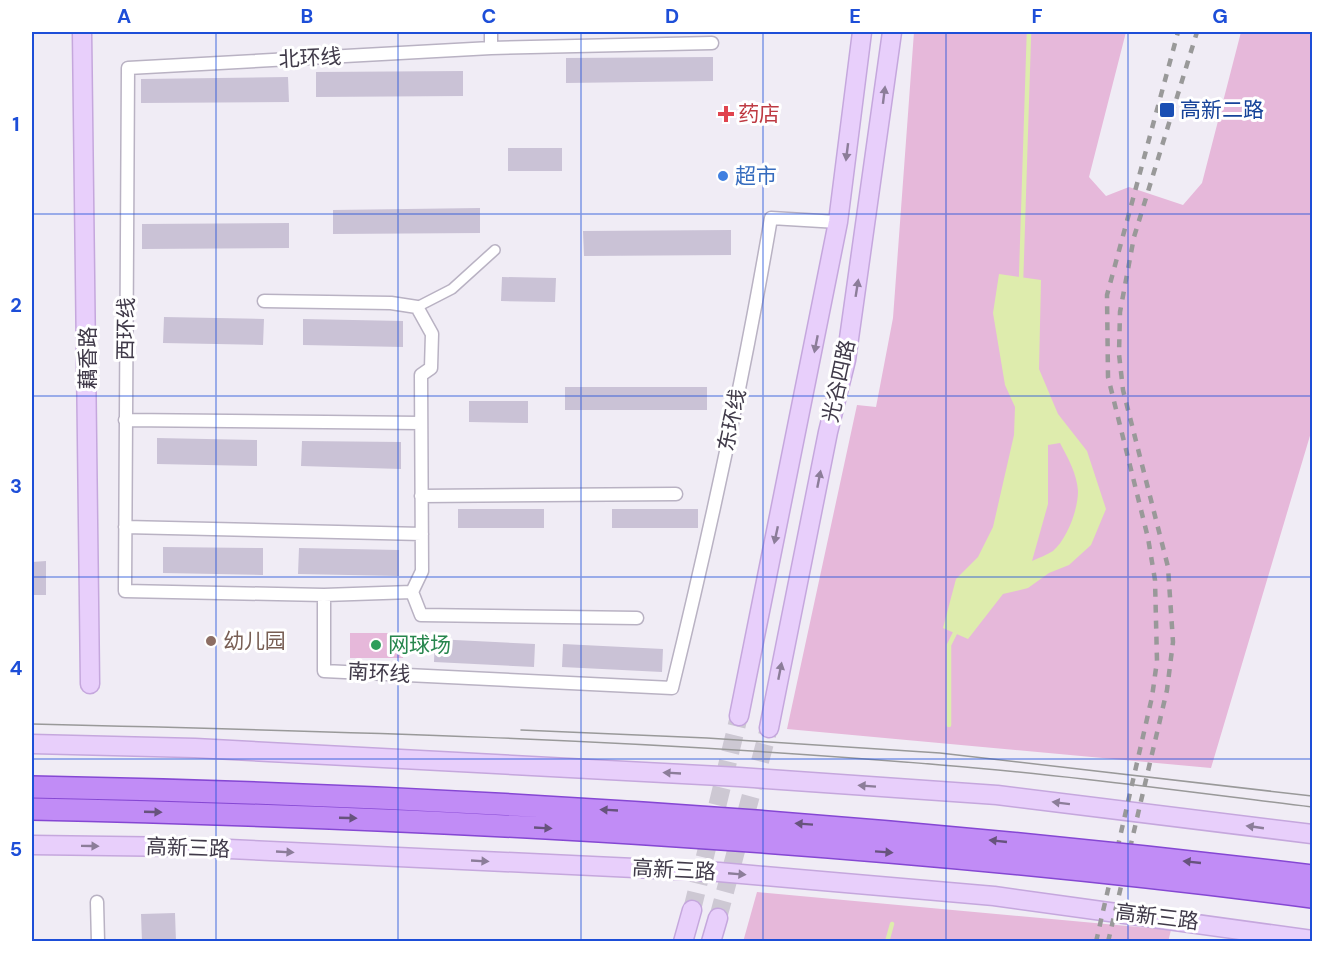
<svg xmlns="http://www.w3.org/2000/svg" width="1344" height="973" viewBox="0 0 1344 973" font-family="'DM Sans','Noto Sans SC',sans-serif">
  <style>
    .green { fill: #e6b8da }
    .water { fill: #deecad; fill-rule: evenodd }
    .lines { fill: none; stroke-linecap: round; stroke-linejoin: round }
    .stream { stroke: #deecad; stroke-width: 4.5 }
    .building { fill: #cac2d6 }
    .secondary-tunnel { stroke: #cdc8d3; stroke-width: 18; stroke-dasharray: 18 9; stroke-linecap: butt }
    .pedestrian-casing { stroke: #b9b2c3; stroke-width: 12 }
    .minor-casing { stroke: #b9b2c3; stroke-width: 15 }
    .secondary-casing { stroke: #c5a7dd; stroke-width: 21 }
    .pedestrian { stroke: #fff; stroke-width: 9 }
    .minor { stroke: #fff; stroke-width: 12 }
    .secondary { stroke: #e8cffb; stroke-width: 18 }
    .tram { stroke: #999; stroke-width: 1.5 }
    .rail { stroke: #999; stroke-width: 4.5; stroke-dasharray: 8 8; stroke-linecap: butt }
    .trunk-bridge-casing { stroke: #8547d3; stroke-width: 24; stroke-linecap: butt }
    .trunk-bridge { stroke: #c18cf6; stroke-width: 21 }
    .oneway { fill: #8c7d99 }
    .oneway2 { fill: #67537d }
    .grid { fill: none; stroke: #1d4ed8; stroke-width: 1.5; stroke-opacity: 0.55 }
    .transit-dot { fill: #1a4fb4; stroke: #fff; stroke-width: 2 }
    .health-dot { fill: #e0444e; stroke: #fff; stroke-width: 2 }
    .shop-dot { fill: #3f7fe0; stroke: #fff; stroke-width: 2 }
    .education-dot { fill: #8d6e63; stroke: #fff; stroke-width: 2 }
    .leisure-dot { fill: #2e9e5b; stroke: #fff; stroke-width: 2 }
    .labels { text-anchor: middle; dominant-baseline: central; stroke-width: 6; stroke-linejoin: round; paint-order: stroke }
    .street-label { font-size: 21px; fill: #403a49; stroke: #fff }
    .transit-label { font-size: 21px; fill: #164399; stroke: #fff; text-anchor: start }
    .health-label { font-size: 21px; fill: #be3a42; stroke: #fff; text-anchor: start }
    .shop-label { font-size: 21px; fill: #366cbe; stroke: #fff; text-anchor: start }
    .education-label { font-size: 21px; fill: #785e54; stroke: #fff; text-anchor: start }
    .leisure-label { font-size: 21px; fill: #27864d; stroke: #fff; text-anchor: start }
    .neatline { fill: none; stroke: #1d4ed8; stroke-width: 2 }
    .grid-label { font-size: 20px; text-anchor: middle; font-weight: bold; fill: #1d4ed8 }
  </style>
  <rect width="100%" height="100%" fill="#f0ecf5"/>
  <path class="green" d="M914,32H1126L1089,177L1106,196L1129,187L1183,205L1202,183L1241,32H1312V429L1211,768L787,729L857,405L876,407L893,318Z
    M350,633H403V658H350Z
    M757,892L1171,930L1168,942H743Z"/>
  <path class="water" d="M999,274L1041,280L1039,369L1058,414L1087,451L1106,509L1091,545L1069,565L1049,573L1028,588L1003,594L968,639L943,628L956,579L978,557L993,527L1014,435L1015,407L1005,385L993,313ZM1060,443C1068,458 1077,474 1078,491C1078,510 1067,539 1053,551C1047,555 1038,558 1032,561L1048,504V445Z"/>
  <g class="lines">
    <path class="stream" d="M1021,281L1029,32
      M949,725V645L957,629
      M887,942L892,924"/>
  </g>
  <path class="building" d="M713,57V81L566,83V58Z
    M463,71V96L316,97V72Z
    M288,77L289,102L141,103V79Z
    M508,148H562V171H508Z
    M480,208V233L333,234V210Z
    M289,223V248L142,249V224Z
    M731,230V255L584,256L583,231Z
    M502,277L556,278L555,302L501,301Z
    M164,317L264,319L263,345L163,343Z
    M303,319L403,321V347L303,345Z
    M565,387H707V410H565Z
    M469,401H528V423L469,422Z
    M157,438L257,440V466L157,464Z
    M302,441L401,442V469L301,466Z
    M458,509H544V528H458Z
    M612,509H698V528H612Z
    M163,547L263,548V575L163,573Z
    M299,548L399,550V576L298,574Z
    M46,561V595H32V562Z
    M435,639L535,644L534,667L434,662Z
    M563,644L663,649L662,672L562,667Z
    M175,913L176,942H142L141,914Z"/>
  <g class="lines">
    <path class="secondary-tunnel" d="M692,910L739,716
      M718,918L769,728"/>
    <g class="pedestrian-casing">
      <path id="pedestrian" d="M417,307L452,289L495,250"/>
    </g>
    <g class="minor-casing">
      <path id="minor" d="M712,43L491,48L128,68L125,591L324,595V671L672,688C710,532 744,376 771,218L838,222
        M491,48V32
        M264,301L391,303L417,307L432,334L431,368L421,375L422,571L412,592
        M125,420L421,423
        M421,496L676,494
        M125,527L422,534
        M324,595L412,592L421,615L637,618
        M97,902L98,942"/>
    </g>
    <g class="secondary-casing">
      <path id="secondary" d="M82,32L90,684
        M739,716L838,222L862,32
        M769,728L828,432L846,360L892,32
        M32,744L195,748L739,777L997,795L1312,834
        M32,845L186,847L719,872L994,896L1312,940
        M683,942L692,910
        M711,942L718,918"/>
    </g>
    <use href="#pedestrian" class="pedestrian"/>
    <use href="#minor" class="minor"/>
    <use href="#secondary" class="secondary"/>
    <path class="tram" d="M32,724C335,731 638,739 941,765C1065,775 1189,792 1312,807
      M521,730L707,738L940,753L1312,796"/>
    <path class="rail" d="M1096,942L1152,697L1157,661L1155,580L1148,538L1108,377L1107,295L1178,32
      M1108,942L1167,690L1173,642L1168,567L1123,390L1119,354L1120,312L1134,237L1197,32"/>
    <g class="trunk-bridge-casing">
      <path id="trunk-bridge" d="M32,787C460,795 887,824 1312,876
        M32,809C459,818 888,842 1312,897"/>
    </g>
    <use href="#trunk-bridge" class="trunk-bridge"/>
  </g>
  <defs><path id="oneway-solid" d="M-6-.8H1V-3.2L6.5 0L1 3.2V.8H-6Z" transform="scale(1.5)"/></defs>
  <g class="oneway">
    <use href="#oneway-solid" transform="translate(884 95) rotate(-83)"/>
    <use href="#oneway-solid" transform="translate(847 152) rotate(97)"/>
    <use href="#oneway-solid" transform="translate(857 288) rotate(-81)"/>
    <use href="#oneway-solid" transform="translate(816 344) rotate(101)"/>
    <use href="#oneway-solid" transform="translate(819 479) rotate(-79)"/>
    <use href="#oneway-solid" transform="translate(776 535) rotate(102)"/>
    <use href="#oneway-solid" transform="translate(780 671) rotate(-79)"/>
    <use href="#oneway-solid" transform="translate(672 773) rotate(-177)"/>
    <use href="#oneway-solid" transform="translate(867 786) rotate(-176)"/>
    <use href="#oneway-solid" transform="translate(1061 803) rotate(-173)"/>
    <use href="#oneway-solid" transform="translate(1255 827) rotate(-172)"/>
    <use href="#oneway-solid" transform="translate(90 846) rotate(1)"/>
    <use href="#oneway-solid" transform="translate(285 852) rotate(3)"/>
    <use href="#oneway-solid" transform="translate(480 861) rotate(3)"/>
    <use href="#oneway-solid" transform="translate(737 874) rotate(5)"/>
  </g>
  <g class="oneway2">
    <use href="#oneway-solid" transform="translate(609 810) rotate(-177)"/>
    <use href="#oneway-solid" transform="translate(153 812) rotate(2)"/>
    <use href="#oneway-solid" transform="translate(348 818) rotate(2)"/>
    <use href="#oneway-solid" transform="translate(804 824) rotate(-176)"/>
    <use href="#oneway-solid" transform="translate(543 828) rotate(3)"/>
    <use href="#oneway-solid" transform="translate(998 841) rotate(-174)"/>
    <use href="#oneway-solid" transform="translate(884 852) rotate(4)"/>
    <use href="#oneway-solid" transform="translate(1192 862) rotate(-174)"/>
  </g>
  <path class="grid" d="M216,32V942M398,32V942M581,32V942M763,32V942M946,32V942M1128,32V942M32,214H1312M32,396H1312M32,577H1312M32,759H1312"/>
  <rect class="transit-dot" x="1159" y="102" width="16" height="16" rx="3"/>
  <path class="health-dot" d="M723 105h6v6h6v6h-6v6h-6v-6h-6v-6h6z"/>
  <circle class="shop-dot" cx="723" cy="176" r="6"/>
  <circle class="education-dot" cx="211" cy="641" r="6"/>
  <circle class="leisure-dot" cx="376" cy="645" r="6"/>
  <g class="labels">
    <g class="street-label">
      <text transform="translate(310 58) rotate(-3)">北环线</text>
      <text transform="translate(126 329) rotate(-89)">西环线</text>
      <text transform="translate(88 358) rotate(-90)">藕香路</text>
      <text transform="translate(839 381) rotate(-78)">光谷四路</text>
      <text transform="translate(732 420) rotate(-78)">东环线</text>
      <text transform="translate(379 673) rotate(3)">南环线</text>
      <text transform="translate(188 848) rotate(2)">高新三路</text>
      <text transform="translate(674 870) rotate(3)">高新三路</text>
      <text transform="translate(1157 917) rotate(7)">高新三路</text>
    </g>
    <g class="transit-label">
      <text x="1180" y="110">高新二路</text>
    </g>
    <g class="health-label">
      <text x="738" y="114">药店</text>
    </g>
    <g class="shop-label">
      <text x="735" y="176">超市</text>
    </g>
    <g class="education-label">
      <text x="223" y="641">幼儿园</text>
    </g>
    <g class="leisure-label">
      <text x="388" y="645">网球场</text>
    </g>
  </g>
  <rect width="1344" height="973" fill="none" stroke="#ffffff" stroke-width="66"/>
  <rect x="33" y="33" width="1278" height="907" class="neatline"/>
  <g class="grid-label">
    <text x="124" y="23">A</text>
    <text x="307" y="23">B</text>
    <text x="489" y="23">C</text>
    <text x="672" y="23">D</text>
    <text x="855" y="23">E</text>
    <text x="1037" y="23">F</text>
    <text x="1220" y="23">G</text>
    <text x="16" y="131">1</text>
    <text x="16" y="312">2</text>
    <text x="16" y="493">3</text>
    <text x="16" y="675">4</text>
    <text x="16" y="856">5</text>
  </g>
</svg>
